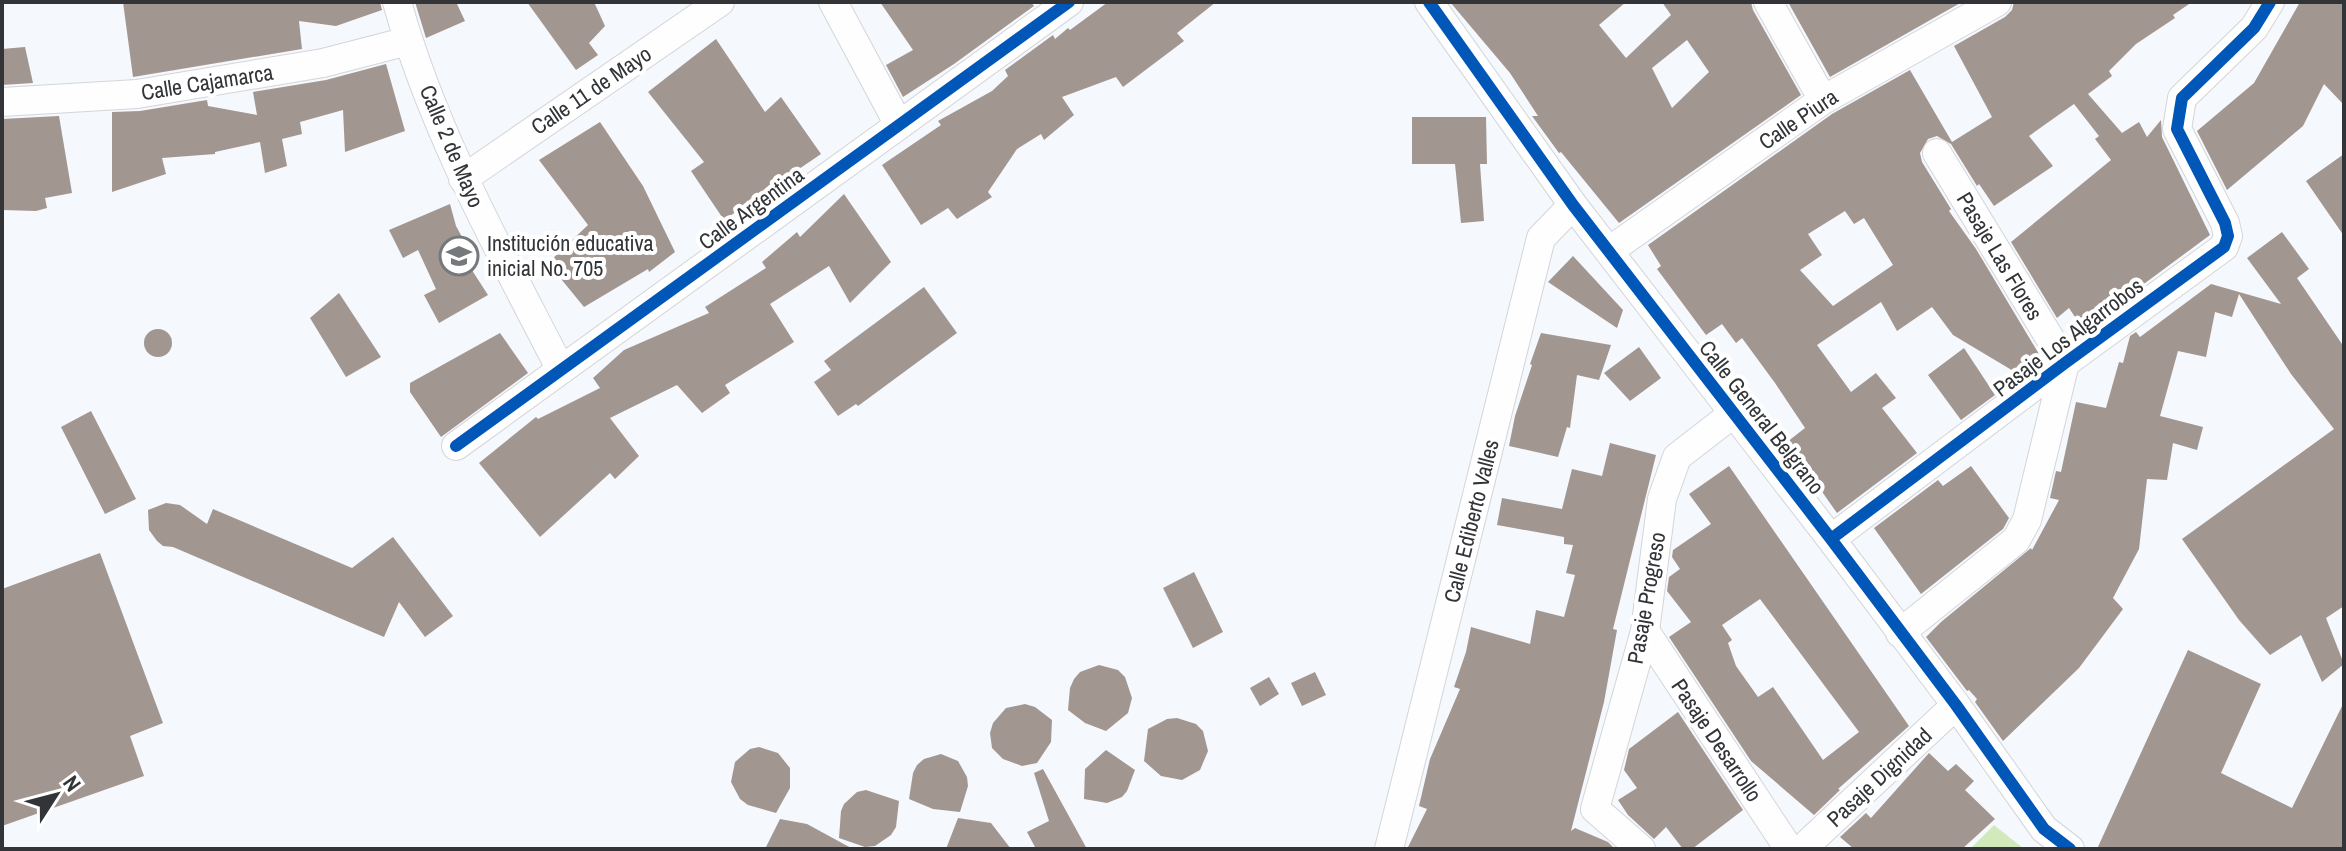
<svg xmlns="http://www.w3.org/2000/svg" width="2346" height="851" viewBox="0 0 2346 851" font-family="'Archivo Narrow',sans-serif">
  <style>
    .green { fill: #d1e9bb }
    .building { fill: #a29691; fill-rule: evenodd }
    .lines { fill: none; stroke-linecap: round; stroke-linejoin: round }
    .minor-casing { stroke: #d3d5d9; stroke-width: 30 }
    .minor { stroke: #fefeff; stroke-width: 28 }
    .cycleway-casing { stroke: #fff; stroke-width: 17 }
    .cycleway { stroke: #0057b8; stroke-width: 12 }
    .labels { text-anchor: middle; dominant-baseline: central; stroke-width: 8; stroke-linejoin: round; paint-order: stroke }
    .street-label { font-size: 22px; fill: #323437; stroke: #fff }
    .poi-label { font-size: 22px; fill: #323437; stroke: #fff; text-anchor: start }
  </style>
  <rect width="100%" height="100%" fill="#f5f8fc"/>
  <path class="green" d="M1994,825L2024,849H1970Z"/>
  <path class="building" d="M123,2H380L382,10L336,26L299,21L302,49L133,77Z
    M415,2H456L465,21L426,38Z
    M527,2H594L605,26L589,43L598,55L576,70Z
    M880,2H1031L1034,6L954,64L903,97L886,65L913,50Z
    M1108,2H1216L1177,33L1184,41L1123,87L1116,77L1062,97L1074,115L1044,140L1041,134L1017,149L988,192L992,197L957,219L948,208L921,225L882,165L941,125L938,121L992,91L1008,76L1005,70L1053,35L1055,39L1068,28L1070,30Z
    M1450,2H1626L1599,25L1626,58L1671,15L1662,2H1751L1753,10L1801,95L1619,223L1561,152L1559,153L1532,116H1538L1510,73ZM1687,40L1709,72L1672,108L1652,68Z
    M1788,2H1962L1830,77Z
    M2014,2H2192L2173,15L2175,18L2136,44L2109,71L2112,76L2088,94L2122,133L2139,122L2147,137L2161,120L2162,137L2210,235L2083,329L2069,308L2057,318L2011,242L2111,160L2095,139L2099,136L2074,104L2029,136L2053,166L1994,206L1979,184L1977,186L1951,144L1937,136L1928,139L1920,153L1922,162L1951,209L1949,211L1976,249L2042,359L2020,375L1953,335L1932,307L1897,331L1881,302L1817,345L1851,392L1876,373L1896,398L1882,408L1917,453L1837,513L1787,442L1805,428L1775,383L1742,338L1736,343L1722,324L1706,335L1657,269L1661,266L1648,245L1832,114L1910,70L1952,142L1992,117L1954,46L2005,17L2012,10ZM1845,211L1854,224L1864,218L1893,265L1833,306L1800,270L1822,255L1808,234Z
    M2300,2H2344V105L2324,84L2303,126L2227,190L2197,131L2254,83Z
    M716,39L765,112L781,97L821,154L724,220L691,171L704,162L648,92Z
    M25,47L33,83L2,85V49Z
    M386,64L405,131L345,152L343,110L300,122L302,134L282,139L287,166L265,173L260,142L215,152V154L162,158L166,174L112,192V112L140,111L207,100L208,106L257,115L253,92L326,80Z
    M59,116L72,193L45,198L47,208L36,211L2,210V119Z
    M1412,117H1486L1487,164H1480L1484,221L1461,223L1455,164H1412Z
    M600,122L643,186L675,252L649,272L648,269L584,307L548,263L588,225L539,160Z
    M2344,154V236L2306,181Z
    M844,194L891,262L850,303L829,266L770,304L794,342L725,385L730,393L702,413L677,385L610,418L639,456L615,479L610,473L540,537L479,463L536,417L538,419L600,388L593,378L624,350L709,313L705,307L766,268L762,262L797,232L800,237Z
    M450,204L456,226L473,257L466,261L488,295L439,323L424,295L436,289L418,250L403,258L389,230Z
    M2282,232L2309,269L2297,278L2344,347V606L2326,618L2344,664L2322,682L2301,635L2270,655L2239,620L2182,539L2334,429L2291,374L2239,294L2232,317L2215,312L2206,357L2178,351L2160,416L2203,427L2197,450L2173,443L2167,480L2147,479L2139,549L2113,598L2123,609L2079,668L2003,741L1975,702L1977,699L1969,690L1967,691L1926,637L1941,622L2031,548L2032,550L2059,500L2050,498L2056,471L2061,472L2076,402L2106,408L2119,362L2123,363L2130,336L2136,332L2140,337L2211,284L2281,304L2247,258Z
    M1573,256L1623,310L1617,328L1548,282Z
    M924,287L957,333L858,406L856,404L838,416L814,382L831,370L824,361Z
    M339,293L381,357L346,377L310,318Z
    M144 343a14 14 0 1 1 28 0a14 14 0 1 1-28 0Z
    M500,333L528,373L441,437L410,392V383Z
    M1541,333L1611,345L1599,380L1577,375L1570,428L1567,427L1558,457L1509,446L1515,416L1532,365L1530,364Z
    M1639,347L1661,378L1630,401L1604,373Z
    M1964,348L1995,395L1961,420L1928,375Z
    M91,411L136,499L105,514L61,427Z
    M1610,443L1656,455L1613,629L1617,630L1604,702L1571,831L1575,828L1608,842L1615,849H1407L1427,809L1419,806L1430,759L1460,689L1454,687L1466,652L1471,627L1530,644L1536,610L1564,617L1575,575L1566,573L1573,545L1564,544V537L1497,525L1502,498L1562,509L1572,469L1602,476Z
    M1729,466L1909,726L1838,789L1840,790L1814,815L1751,761L1669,637L1691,622L1667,591L1669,577L1680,569L1672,557L1673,550L1711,524L1689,494ZM1760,599L1859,732L1823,760L1773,687L1758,697L1736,666L1728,643L1732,640L1722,625Z
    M1971,466L2009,518L2003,529L1921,594L1874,528L1938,480L1943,486Z
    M166,503L180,505L207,524L213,509L352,568L393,537L453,616L425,637L399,602L384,637L173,547L163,546L157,541L149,530L148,510Z
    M100,553L163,723L130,736L144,776L2,826V589Z
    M1194,572L1223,632L1193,648L1163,588Z
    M2188,650L2261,684L2221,773L2292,808L2344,702V849H2097Z
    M1099,665L1118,670L1125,677L1132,698L1128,713L1106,731L1085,723L1068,710L1070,688L1074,679L1080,672Z
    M1315,672L1326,695L1302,706L1291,683Z
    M1269,677L1279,694L1260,706L1250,688Z
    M1025,704L1035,707L1052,720L1051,742L1037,763L1022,766L1003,759L992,748L990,733L993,723L1006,708Z
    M1678,712L1743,810L1692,849H1683L1666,827L1654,839L1628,815L1618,800L1637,788L1624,770L1629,749Z
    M1177,718L1196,724L1203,731L1208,751L1200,770L1182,780L1161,776L1144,761L1148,729L1167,719Z
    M759,747L778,753L790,768V788L776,813L748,805L740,799L731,782L735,762L750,749Z
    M1106,750L1135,770L1127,791L1122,797L1107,803L1084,799L1085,769Z
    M1929,753L1948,771L1956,764L1974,781L1965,790L1995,819L1962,849H1854L1840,837L1866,813L1871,818Z
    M941,754L958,761L967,777L968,786L960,812L933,809L909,799L913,773L917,765L924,759Z
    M1043,769L1087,849H1036L1027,832L1049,821L1034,773Z
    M866,790L899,801L896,827L891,835L875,846L865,847L839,838L841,811L844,804L857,792Z
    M958,818L991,823L1011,849H946Z
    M780,819L807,824L853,849H765Z"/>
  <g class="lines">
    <g class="minor-casing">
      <path id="minor" d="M397,2C433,132 500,251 561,370
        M833,2L899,125
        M1429,2L1573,205L1831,539L1956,705L2044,829L2070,849
        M1768,2L1823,100
        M2,102L137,94L323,63L408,41
        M463,179L720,2
        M1609,251L1823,100L1997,2
        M456,446L1069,2
        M1831,539L2065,363L2224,247L2228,236L2225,223L2177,129L2182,98L2254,28L2270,2
        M1645,631L1789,849
        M1900,633L2016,540L2027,520L2065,363L1937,153
        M1389,849L1541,238L1573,205
        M1641,849L1595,809L1645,631L1662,499L1677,457L1734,413
        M1802,849L1956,705"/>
    </g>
    <use href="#minor" class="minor"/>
    <g class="cycleway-casing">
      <path id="cycleway" d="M1429,2L1573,205L1831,539L1956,705L2044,829L2070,849
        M456,446L1069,2
        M1831,539L2065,363L2224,247L2228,236L2225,223L2177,129L2182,98L2254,28L2270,2"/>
    </g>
    <use href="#cycleway" class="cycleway"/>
  </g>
  <defs>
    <g id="school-ring" transform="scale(2)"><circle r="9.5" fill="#fff" stroke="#76797c" stroke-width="1.5"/><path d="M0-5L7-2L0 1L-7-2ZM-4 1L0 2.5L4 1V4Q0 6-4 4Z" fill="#76797c"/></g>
  </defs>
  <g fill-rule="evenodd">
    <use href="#school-ring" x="459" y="256"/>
  </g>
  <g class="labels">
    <g class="street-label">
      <text transform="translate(207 82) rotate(-9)">Calle Cajamarca</text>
      <text transform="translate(591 90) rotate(-34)">Calle 11 de Mayo</text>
      <text transform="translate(1798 119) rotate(-34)">Calle Piura</text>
      <text transform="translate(452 146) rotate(67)">Calle 2 de Mayo</text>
      <text transform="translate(751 208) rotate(-36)">Calle Argentina</text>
      <text transform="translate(2000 256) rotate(59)">Pasaje Las Flores</text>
      <text transform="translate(2068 337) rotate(-37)">Pasaje Los Algarrobos</text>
      <text transform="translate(1762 417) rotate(52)">Calle General Belgrano</text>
      <text transform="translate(1471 521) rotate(-76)">Calle Ediberto Valles</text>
      <text transform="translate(1646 598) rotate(-80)">Pasaje Progreso</text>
      <text transform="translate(1717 740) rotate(56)">Pasaje Desarrollo</text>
      <text transform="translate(1879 777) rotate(-43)">Pasaje Dignidad</text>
    </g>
    <g class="poi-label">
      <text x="487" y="243">Institución educativa<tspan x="487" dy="25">inicial No. 705</tspan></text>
    </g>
  </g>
  <rect width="2346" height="851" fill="none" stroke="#323437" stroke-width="8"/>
  <g transform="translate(56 795) rotate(54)" stroke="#ffffff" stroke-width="6" paint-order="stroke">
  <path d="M0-6L14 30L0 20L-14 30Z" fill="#323437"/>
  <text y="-12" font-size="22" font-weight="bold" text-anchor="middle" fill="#323437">N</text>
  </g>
</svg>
